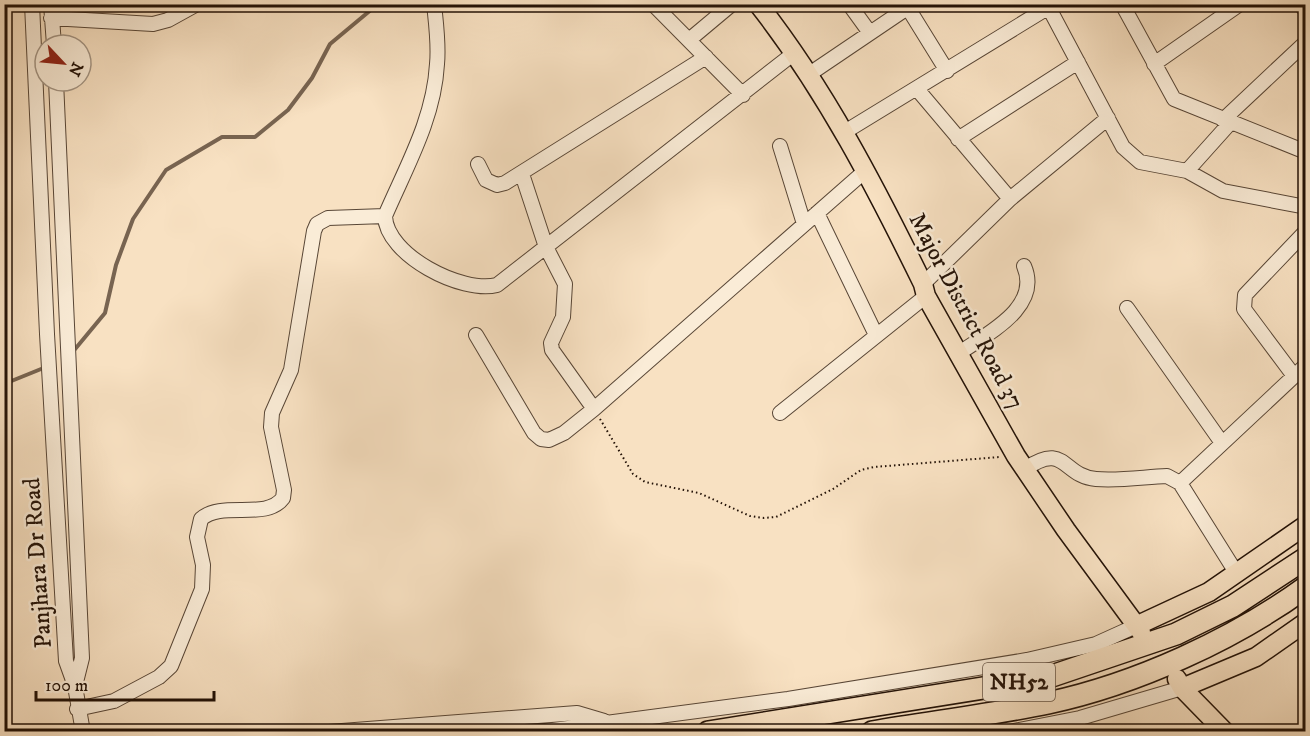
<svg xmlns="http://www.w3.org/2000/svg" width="1310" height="736" viewBox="0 0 1310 736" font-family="'IM FELL DW Pica',serif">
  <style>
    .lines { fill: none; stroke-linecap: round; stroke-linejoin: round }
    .stream { stroke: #786451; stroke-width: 4 }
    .minor-casing { stroke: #584636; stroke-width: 16 }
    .major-casing { stroke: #231207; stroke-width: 21 }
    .highway-casing { stroke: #231207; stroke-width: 24 }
    .path { stroke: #231207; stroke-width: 2; stroke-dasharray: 1.5 3; stroke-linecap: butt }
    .minor { stroke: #faecd7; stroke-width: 14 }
    .major { stroke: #f8e1c2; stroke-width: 18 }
    .highway { stroke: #f8e1c2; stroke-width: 21 }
    .labels { text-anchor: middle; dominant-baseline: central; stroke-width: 5; stroke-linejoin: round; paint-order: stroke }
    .shield { fill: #faecd7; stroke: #645345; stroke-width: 1.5 }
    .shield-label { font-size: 22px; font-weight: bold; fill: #231207 }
    .street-label { font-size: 24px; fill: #231207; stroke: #faecd7 }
  </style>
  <rect width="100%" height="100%" fill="#f8e1c2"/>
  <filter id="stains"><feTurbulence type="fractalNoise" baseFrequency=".00333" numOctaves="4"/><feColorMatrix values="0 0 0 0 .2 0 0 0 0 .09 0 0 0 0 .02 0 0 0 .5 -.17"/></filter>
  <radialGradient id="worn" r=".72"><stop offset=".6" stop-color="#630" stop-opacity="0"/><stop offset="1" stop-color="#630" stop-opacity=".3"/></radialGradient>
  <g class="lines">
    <path class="stream" d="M71,354L105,313L116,265L133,219L166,170L222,137H255L288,110L312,78L330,44L378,4
      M4,384L46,367"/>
    <g class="minor-casing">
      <path id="minor" d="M32,4L47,334L66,661L75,686L83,732
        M51,4L54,45
        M434,4C436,24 439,44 437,64C434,119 406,167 385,216C386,255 462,294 497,285L793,54
        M653,4L743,95
        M849,4L870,33
        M1122,4L1174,99L1306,152
        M1300,4L1306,11
        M908,8L947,71
        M1049,8L1123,147L1140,162L1187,171L1223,191L1306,207
        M51,18L153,24L168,20L197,4
        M689,40L732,4
        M1154,64L1240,4
        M808,75L913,4
        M56,81L82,658L75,686
        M917,89L1010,199
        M1223,120L1306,42
        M843,133L1054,4
        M958,139L1078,62
        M780,146L804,224
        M478,164L486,180L497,185L505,183L706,57
        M1187,171L1230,123
        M522,174L546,247L565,284L563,317L551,343L552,350L594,409
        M817,213L876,335
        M923,284L1010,199L1108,118
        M1127,308L1222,443
        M476,335L534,433L541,439L549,440L564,433L594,409L865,171
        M958,354C986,334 1042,308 1024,266
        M1294,376L1244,309L1245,295L1306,231
        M780,413L926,296
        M1025,469C1066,441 1062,476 1096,479C1119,481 1144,477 1167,476L1180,483L1237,574
        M1180,483L1306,365
        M77,709L114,701L159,677L171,666L202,589L203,565L197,537L201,519C222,500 266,521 283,498L284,490L271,427L272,413L291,370L314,231L317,224L328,218L385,216
        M329,732L577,713L604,721
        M538,732L788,699L1027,660L1096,644L1138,625
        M1009,732L1080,718L1182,688"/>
    </g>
    <g class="major-casing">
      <path id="major" d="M758,4C825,89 876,188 923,284L926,296L1016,456L1066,530L1141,632
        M1138,625L1209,592L1306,525
        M1177,679L1182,688L1225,732
        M1182,688L1256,657L1306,622"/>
    </g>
    <g class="highway-casing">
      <path id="highway" d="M708,732L1046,678L1176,634L1233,606L1306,558
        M872,732C930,722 990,715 1048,703C1136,684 1233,640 1306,587"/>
    </g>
    <path class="path" d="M600,419L633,474L645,482L699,493L750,516L764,518L776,517L833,489L861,470L874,467L1000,457"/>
    <use href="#minor" class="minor"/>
    <use href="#major" class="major"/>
    <use href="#highway" class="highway"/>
  </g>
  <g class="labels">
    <rect class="shield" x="983" y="663" width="72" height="38" rx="4.5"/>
    <g class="shield-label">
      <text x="1019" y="682">NH52</text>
    </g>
    <g class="street-label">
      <text transform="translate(966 311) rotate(62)">Major District Road 37</text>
      <text transform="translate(38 563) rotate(-94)">Panjhara Dr Road</text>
    </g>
  </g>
  <rect width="1310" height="736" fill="none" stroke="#f8e1c2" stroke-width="24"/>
  <rect x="6" y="6" width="1298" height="724" fill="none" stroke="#231207" stroke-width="3"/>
  <rect x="12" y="12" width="1286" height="712" fill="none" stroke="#231207" stroke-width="1.5"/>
  <g transform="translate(63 63) rotate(116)"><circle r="28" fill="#faecd7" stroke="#a49584" stroke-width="1.5"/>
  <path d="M0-4.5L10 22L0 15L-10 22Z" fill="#8f2418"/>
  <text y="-9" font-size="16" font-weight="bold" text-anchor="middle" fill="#231207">N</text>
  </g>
  <path d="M36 691v9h178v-9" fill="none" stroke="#231207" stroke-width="3"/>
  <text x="45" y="691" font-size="18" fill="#231207" stroke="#faecd7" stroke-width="4.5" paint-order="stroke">100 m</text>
  <rect width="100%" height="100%" filter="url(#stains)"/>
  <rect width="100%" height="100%" fill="url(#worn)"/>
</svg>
